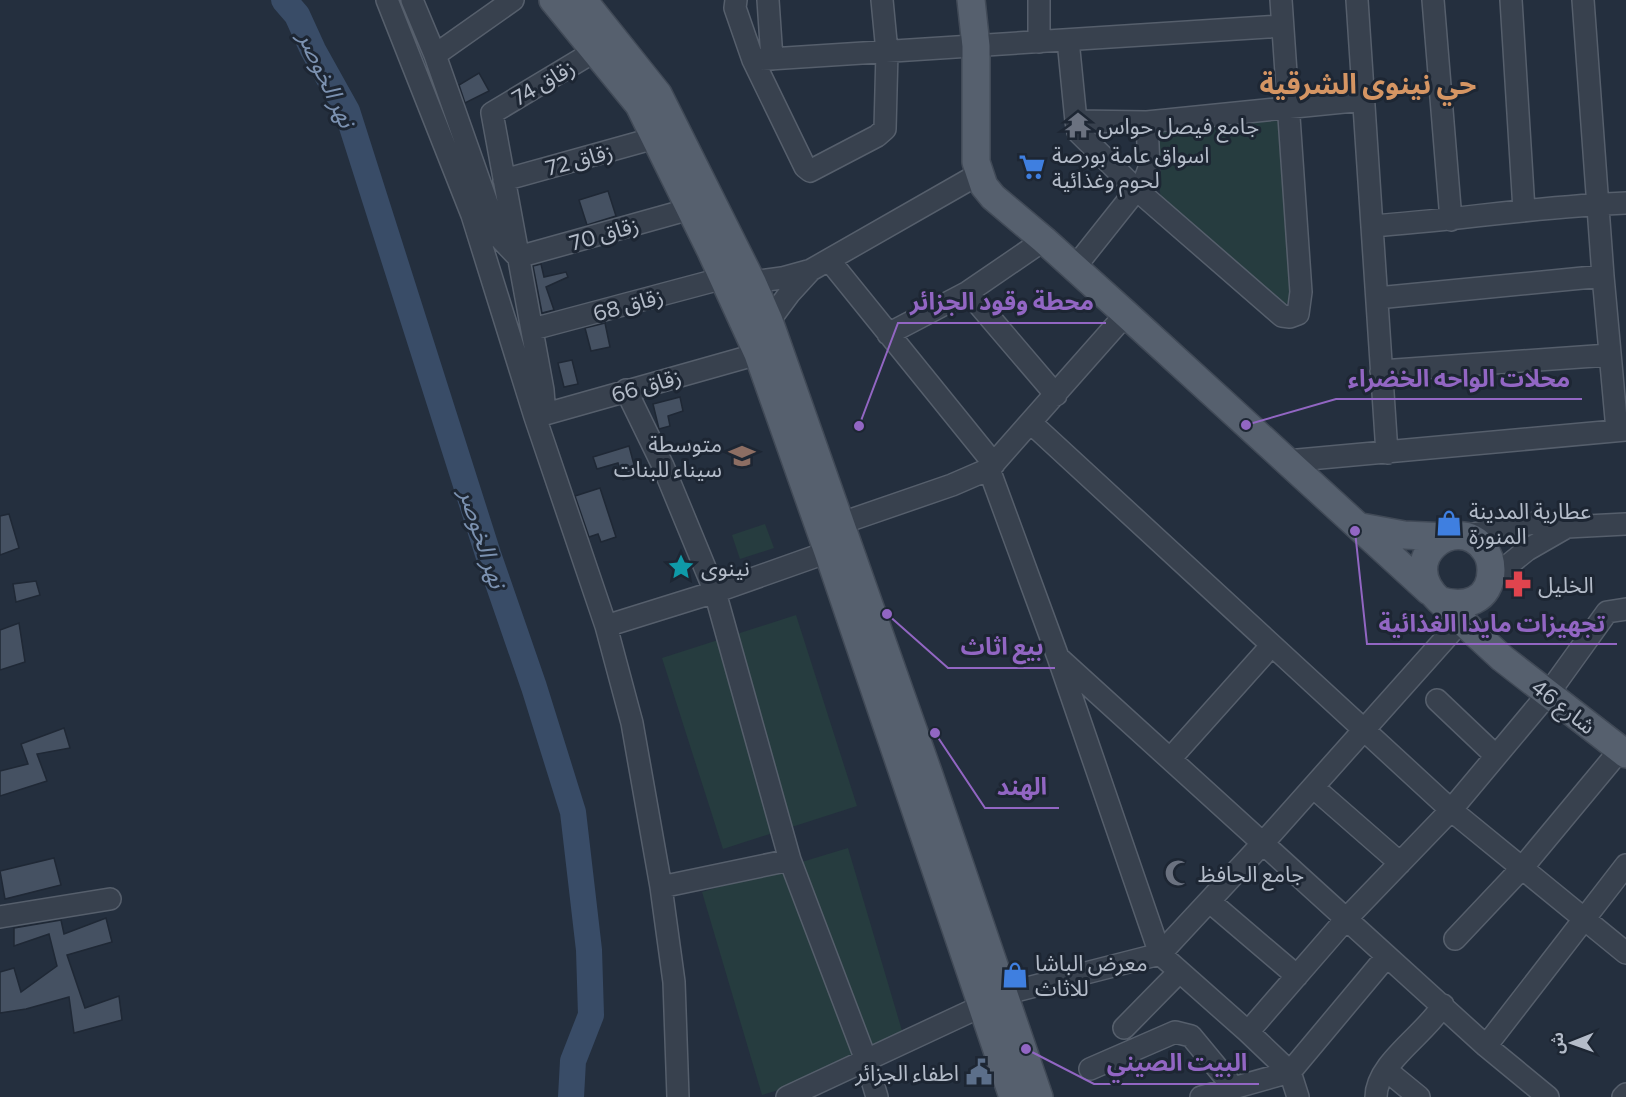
<svg xmlns="http://www.w3.org/2000/svg" width="1626" height="1097" viewBox="0 0 1626 1097" font-family="Commissioner,'Noto Sans Arabic',sans-serif">
  <style>
    .green { fill: #263c3f }
    .lines { fill: none; stroke-linecap: round; stroke-linejoin: round }
    .river { stroke: #394c67; stroke-width: 26 }
    .building { fill: #455162; stroke: #1f2835; stroke-width: 1.5 }
    .minor-casing { stroke: #565f6c; stroke-width: 24 }
    .major-casing { stroke: #414a57; stroke-width: 30 }
    .minor { stroke: #38414e; stroke-width: 21 }
    .major { stroke: #56606e; stroke-width: 27 }
    .labels { text-anchor: middle; dominant-baseline: central; stroke-width: 6; stroke-linejoin: round; paint-order: stroke }
    .street-label { font-size: 22px; fill: #b4bcc9; stroke: #1d2633 }
    .poi-label { font-size: 22px; fill: #b4bcc9; stroke: #1d2633; text-anchor: start }
    .water-label { font-size: 24px; font-style: italic; fill: #7c92b1; stroke: #1d2633 }
    .district-label { font-size: 28px; font-weight: bold; fill: #d59563; stroke: #1d2633 }
    .leader { fill: none; stroke: #9266c3; stroke-width: 2 }
    .callout-dot { fill: #9266c3; stroke: #1d2633; stroke-width: 2 }
    .callout-label { font-size: 24px; text-anchor: middle; font-weight: bold; fill: #9266c3; stroke: #1d2633; stroke-width: 6; stroke-linejoin: round; paint-order: stroke }
  </style>
  <rect width="100%" height="100%" fill="#242f3e"/>
  <path class="green" d="M1282,118L1296,292L1283,308L1161,202L1154,130Z
    M765,524L774,548L740,559L732,535Z
    M796,615L857,806L723,849L662,658Z
    M848,848L908,1051L762,1095L702,892Z"/>
  <g class="lines">
    <path class="river" d="M284,0L297,15L313,50L347,111L488,554L534,687L573,812L589,950L591,1015L573,1061L571,1097"/>
  </g>
  <path class="building" d="M479,73L489,91L465,103L459,85Z
    M608,191L616,216L587,225L579,200Z
    M541,264L544,277L566,272L568,277L546,287L554,310L542,313L533,266Z
    M605,323L610,347L591,351L585,328Z
    M572,360L578,384L564,387L558,363Z
    M680,397L683,411L668,416L670,426L659,429L653,404Z
    M629,446L637,476L623,480L618,463L597,469L593,457Z
    M600,488L616,537L601,542L598,534L589,537L575,496Z
    M9,514L19,548L0,555V516Z
    M36,581L40,595L16,602L13,584Z
    M19,623L25,662L0,670V630Z
    M64,728L70,748L37,754L47,781L0,796V771L28,764L21,744Z
    M54,858L61,885L5,899L0,871Z
    M106,918L112,942L67,955L85,1008L119,996L122,1020L74,1033L69,997L26,1009L0,1013V972L14,968L21,992L57,966L49,934L14,946V928L61,920L64,934Z"/>
  <g class="lines">
    <g class="minor-casing">
      <path id="minor" d="M387,0L472,215L535,417L606,626L632,723L661,887L674,982L678,1097
        M412,0L435,55L499,237L518,257L690,209
        M736,0L735,8L753,60L805,167L810,171L877,136L885,129L887,52L882,0
        M768,0L772,59
        M1281,0L1301,292L1298,314L1290,317L1282,316L1137,190L1078,132L1076,121L1147,122L1364,100
        M1357,0L1387,453
        M1433,0L1451,220
        M1511,0L1524,210
        M1583,0L1603,276L1617,430
        M1068,40L1076,121
        M1039,42V0
        M435,55L513,0
        M753,60L1282,26
        M504,180L655,138
        M1372,226C1457,220 1541,206 1626,203
        M829,260L994,464
        M1075,267L1145,179L1149,168L1147,122
        M752,282L782,278L811,270L979,174
        M968,292L1056,395
        M1377,298L1603,276
        M769,321L789,294L811,270
        M533,329L724,278
        M888,334L968,292L1044,240
        M1381,371L1609,355
        M626,390L663,466L715,592L790,860L866,1060L877,1097
        M535,417L544,403L543,390L492,113L595,51
        M535,417L758,354
        M1031,423L1451,810L1626,953
        M1287,461L1626,430
        M989,469L1058,657L1160,954L1248,1032L1290,1072L1298,1097
        M839,524L952,485L989,469L1126,314
        M1462,536L1540,522H1553L1567,527
        M1491,579L1527,550L1567,527L1626,524
        M606,626L715,592L828,552
        M1061,660L1486,1046L1548,1097
        M1437,700L1496,756
        M1170,759L1271,646
        M1313,787L1400,863
        M661,887L790,860
        M1209,901L1297,976
        M0,917L110,899
        M1455,939L1522,868L1620,750
        M1004,994L1160,954L1263,843L1461,621
        M1124,1028L1179,972
        M1248,1032L1347,918L1451,810L1548,694L1607,612L1626,609
        M1486,1046L1626,865
        M1090,1069L1175,1032L1191,1036L1234,1088
        M1386,1070L1419,1097
        M787,1097L982,1006
        M1201,1097L1290,1072L1387,956
        M1376,1097C1376,1063 1427,1033 1443,1005
        M1623,1097L1626,1094"/>
    </g>
    <g class="major-casing">
      <path id="major" d="M553,0L639,105L710,249L758,354L828,552L1013,1097
        M583,0L658,94L752,282L769,321L929,775L1039,1097
        M971,0L976,46V162L984,186L993,197L1044,240L1126,314L1429,591
        M1361,527L1404,535L1447,537
        M1439,600C1464,609 1491,601 1491,570C1491,562 1489,555 1484,549C1456,512 1395,559 1439,600L1502,658L1626,754"/>
    </g>
    <use href="#minor" class="minor"/>
    <use href="#major" class="major"/>
  </g>
  <defs>
    <g id="temple-bare" transform="scale(2.07)"><path d="M0-6L5-2H3V0L6.5 2.5H4V6H1.5V3h-3V6H-4V2.5H-6.5L-3 0V-2H-5Z" fill="#6b7280" stroke="#1d2633" stroke-width="2.5" paint-order="stroke"/></g>
    <g id="supermarket-bare" transform="scale(2.07)"><path d="M-6-5.5h2.5l.6 2H6L4.5 2H-2.5L-4.4-4H-6ZM-1.5 3.2a1.3 1.3 0 1 0 .1 0ZM3 3.2a1.3 1.3 0 1 0 .1 0Z" fill="#3f7fe0" stroke="#1d2633" stroke-width="2.5" paint-order="stroke"/></g>
    <g id="school-bare" transform="scale(2.07)"><path d="M0-5L7-2L0 1L-7-2ZM-4 1L0 2.5L4 1V4Q0 6-4 4Z" fill="#8d6e63" stroke="#1d2633" stroke-width="2.5" paint-order="stroke"/></g>
    <g id="shop-bare" transform="scale(2.07)"><path d="M-5-2.5h2.3a2.7 3.5 0 0 1 5.4 0H5L5.5 6h-11ZM-1.5-2.5h3a1.5 2.3 0 0 0-3 0Z" fill="#3f7fe0" stroke="#1d2633" stroke-width="2.5" paint-order="stroke"/></g>
    <g id="sight-bare" transform="scale(2.07)"><path d="M0-6L1.8-2.2L6-1.7L2.9 1.2L3.7 5.4L0 3.3L-3.7 5.4L-2.9 1.2L-6-1.7L-1.8-2.2Z" fill="#0f9aa8" stroke="#1d2633" stroke-width="2.5" paint-order="stroke"/></g>
    <g id="pharmacy-bare" transform="scale(2.07)"><path d="M-2-6h4v4h4v4h-4v4h-4v-4h-4v-4h4Z" fill="#e0444e" stroke="#1d2633" stroke-width="2.5" paint-order="stroke"/></g>
    <g id="mosque-bare" transform="scale(2.07)"><path d="M3.5-4.9A6 6 0 1 0 3.5 4.9A5 5 0 1 1 3.5-4.9Z" fill="#6b7280" stroke="#1d2633" stroke-width="2.5" paint-order="stroke"/></g>
    <g id="civic-bare" transform="scale(2.07)"><path d="M-.6-6.5H3V-4.5H.6V-3L4-1V1h2V6H-6V1h2V-1L-.6-3ZM-1.2 2.5V6h2.4V2.5Z" fill="#5c6f8a" stroke="#1d2633" stroke-width="2.5" paint-order="stroke"/></g>
  </defs>
  <g fill-rule="evenodd">
    <use href="#temple-bare" x="1078" y="125"/>
    <use href="#supermarket-bare" x="1032" y="167"/>
    <use href="#school-bare" x="742" y="456"/>
    <use href="#shop-bare" x="1449" y="523"/>
    <use href="#sight-bare" x="681" y="567"/>
    <use href="#pharmacy-bare" x="1518" y="584"/>
    <use href="#mosque-bare" x="1178" y="873"/>
    <use href="#shop-bare" x="1015" y="975"/>
    <use href="#civic-bare" x="979" y="1072"/>
  </g>
  <g class="labels">
    <g class="street-label">
      <text transform="translate(543 82) rotate(-30)">زقاق 74</text>
      <text transform="translate(579 159) rotate(-15)">زقاق 72</text>
      <text transform="translate(604 233) rotate(-16)">زقاق 70</text>
      <text transform="translate(628 304) rotate(-15)">زقاق 68</text>
      <text transform="translate(646 385) rotate(-16)">زقاق 66</text>
      <text transform="translate(1564 706) rotate(38)">شارع 46</text>
    </g>
    <g class="poi-label">
      <text x="1098" y="125">جامع فيصل حواس</text>
      <text x="1052" y="154">اسواق عامة بورصة<tspan x="1052" dy="25">لحوم وغذائية</tspan></text>
      <text x="722" y="443" text-anchor="end">متوسطة<tspan x="722" dy="25">سيناء للبنات</tspan></text>
      <text x="1469" y="510">عطارية المدينة<tspan x="1469" dy="25">المنورة</tspan></text>
      <text x="701" y="567">نينوى</text>
      <text x="1538" y="584">الخليل</text>
      <text x="1198" y="873">جامع الحافظ</text>
      <text x="1035" y="962">معرض الباشا<tspan x="1035" dy="25">للاثاث</tspan></text>
      <text x="959" y="1072" text-anchor="end">اطفاء الجزائر</text>
    </g>
    <g class="water-label">
      <text transform="translate(328 79) rotate(65)">نهر الخوصر</text>
      <text transform="translate(484 538) rotate(72)">نهر الخوصر</text>
    </g>
    <g class="district-label">
      <text x="1368" y="83">حي نينوى الشرقية</text>
    </g>
  </g>
  <path class="leader" d="M859 426L898 323H1106M1246 425L1336 399H1582M1355 531L1367 644H1617M887 614L948 668H1055M935 733L985 808H1059M1026 1049L1094 1084H1259"/>
  <g class="callout-dot">
    <circle cx="859" cy="426" r="6"/>
    <circle cx="1246" cy="425" r="6"/>
    <circle cx="1355" cy="531" r="6"/>
    <circle cx="887" cy="614" r="6"/>
    <circle cx="935" cy="733" r="6"/>
    <circle cx="1026" cy="1049" r="6"/>
  </g>
  <g class="callout-label">
    <text x="1002" y="310">محطة وقود الجزائر</text>
    <text x="1459" y="387">محلات الواحه الخضراء</text>
    <text x="1492" y="632">تجهيزات مايدا الغذائية</text>
    <text x="1002" y="655">بيع اثاث</text>
    <text x="1022" y="795">الهند</text>
    <text x="1177" y="1071">البيت الصيني</text>
  </g>
  <g transform="translate(1572 1043) rotate(269)" stroke="#1d2633" stroke-width="4.5" paint-order="stroke">
  <path d="M0-4.5L10 22L0 15L-10 22Z" fill="#b4bcc9"/>
  <text y="-9" font-size="16" font-weight="bold" text-anchor="middle" fill="#b4bcc9">ش</text>
  </g>
</svg>
